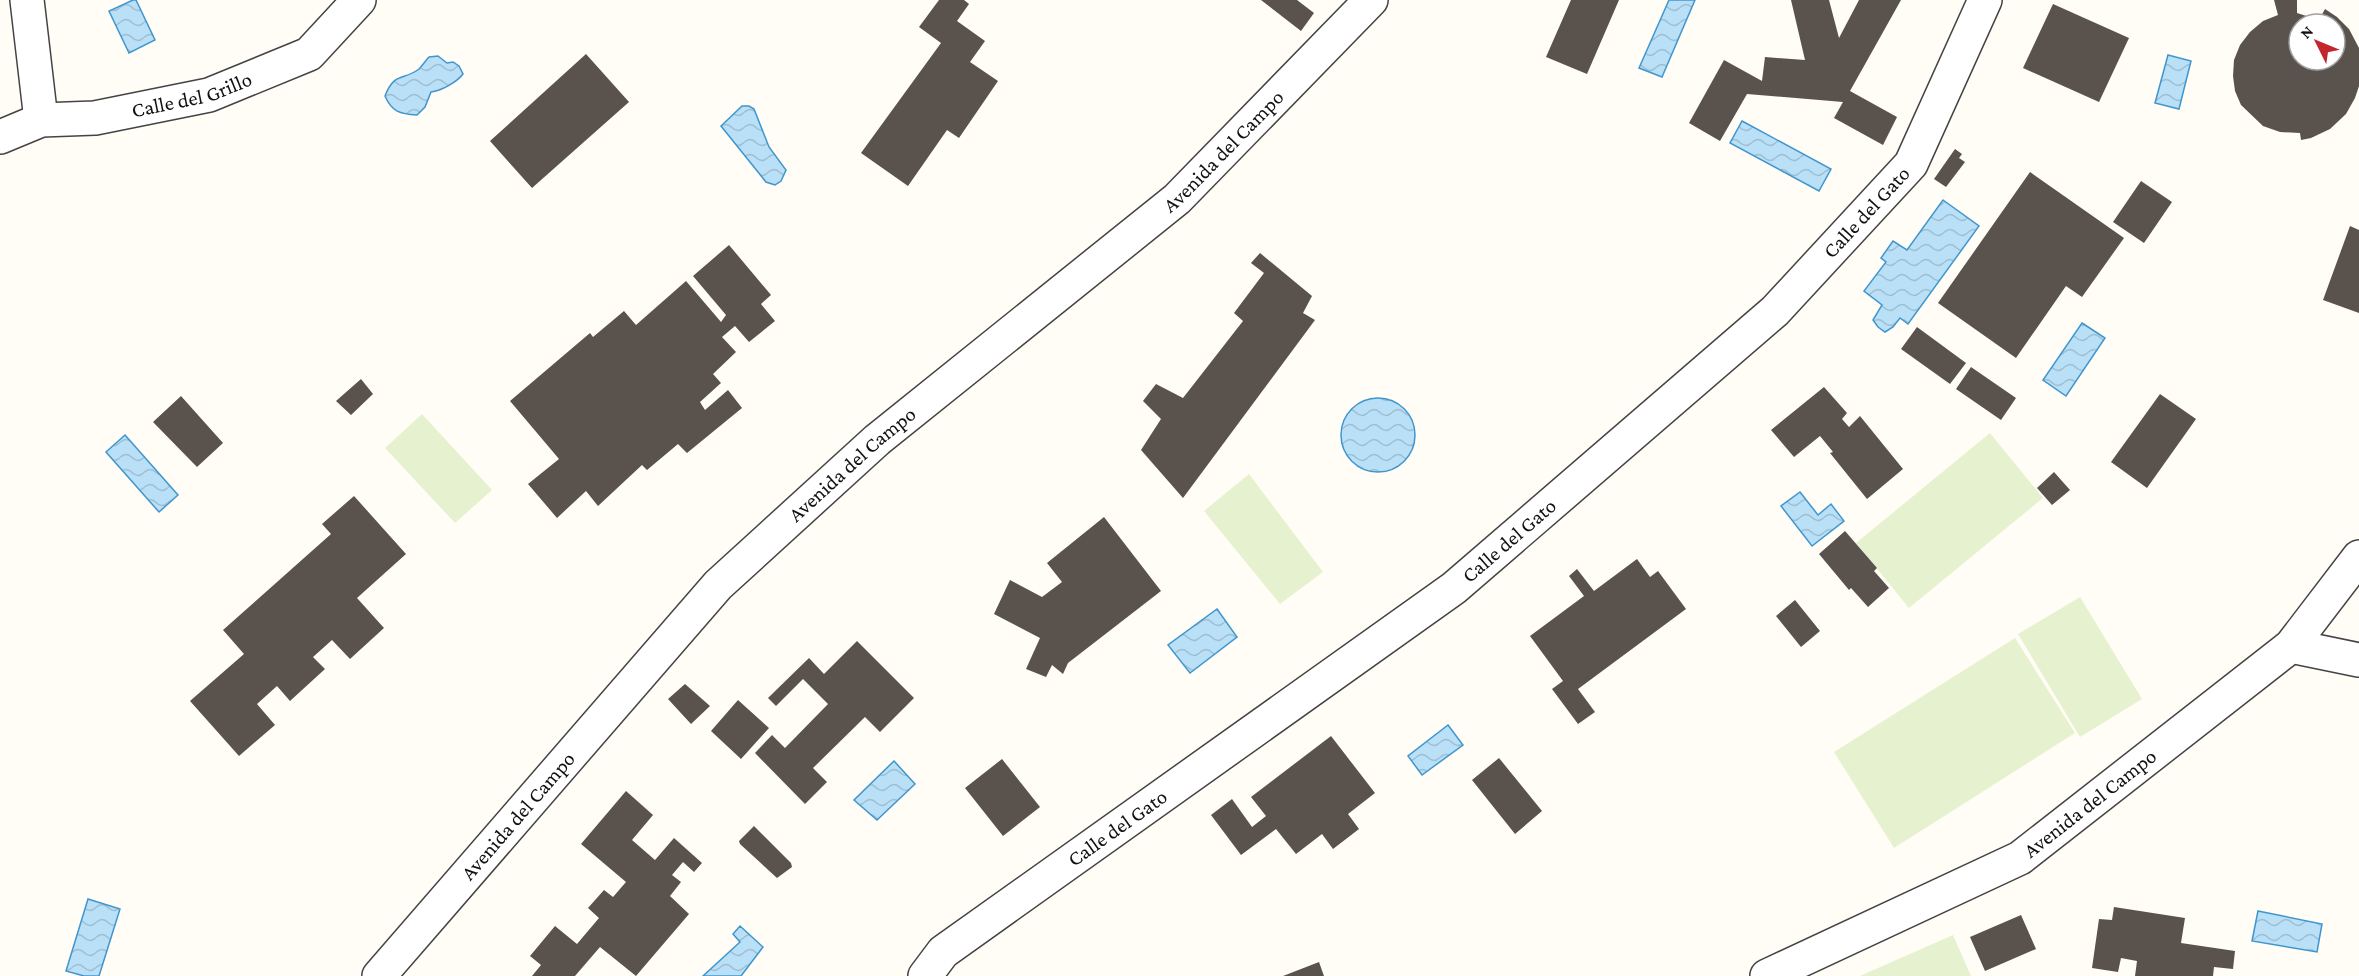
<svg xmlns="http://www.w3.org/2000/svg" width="2359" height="976" viewBox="0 0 2359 976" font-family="'Crimson Pro',serif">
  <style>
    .pitch { fill: #e6f2cf }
    .water { fill: url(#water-waves); stroke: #3f96cf; stroke-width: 1.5 }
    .building { fill: #5a524d; fill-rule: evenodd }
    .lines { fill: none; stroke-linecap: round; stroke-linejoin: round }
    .minor-casing { stroke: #444; stroke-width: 36 }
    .minor { stroke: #fff; stroke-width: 33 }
    .labels { text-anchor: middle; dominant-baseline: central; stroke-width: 6; stroke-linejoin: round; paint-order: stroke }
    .street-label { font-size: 21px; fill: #111; stroke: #fff }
  </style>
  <defs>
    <pattern id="water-waves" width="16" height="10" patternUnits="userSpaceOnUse" patternTransform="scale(1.5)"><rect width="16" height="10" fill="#b9e0f7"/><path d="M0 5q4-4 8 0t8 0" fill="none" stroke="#9ebfd3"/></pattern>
  </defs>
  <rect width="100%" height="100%" fill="#fffdf5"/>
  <path class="pitch" d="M422,414L492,490L455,523L385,448Z
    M1990,433L2043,498L1909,608L1856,543Z
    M1249,474L1323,572L1280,604L1204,511Z
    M2080,597L2142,699L2080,737L2018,634Z
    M2015,638L2075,733L1894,848L1834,752Z
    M1953,935L1971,976H1860Z"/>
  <path class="water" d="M133,0H136L155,40L129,53L109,11Z
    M1669,0H1695L1662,77L1639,68Z
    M2168,55L2191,61L2179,109L2155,103Z
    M438,56L447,63L453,62L459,66L463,74C457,82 441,91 431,92L425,107L417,115C400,114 392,112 385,96C394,72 403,81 419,69C422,66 426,60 429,57Z
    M742,106H749L754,109L769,147L786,170L781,181L775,185L766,182L721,126Z
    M1742,121L1831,169L1819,191L1730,143Z
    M1943,200L1979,226L1908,324L1900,318L1893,327L1885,332L1878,327L1873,320L1882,305L1864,291L1886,262L1881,258L1893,241L1907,250Z
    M2082,323L2105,338L2066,396L2043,380Z
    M1341 435a37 37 0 1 1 74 0a37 37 0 1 1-74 0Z
    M125,435L178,495L159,512L106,452Z
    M1800,492L1818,515L1831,504L1844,521L1812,546L1781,506Z
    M1217,609L1237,637L1190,673L1168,645Z
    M1448,725L1463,745L1422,775L1408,756Z
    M894,761L915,784L877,820L854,800Z
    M88,899L120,909L99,976H84L66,971Z
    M2258,911L2322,924L2317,952L2252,941Z
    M740,926L763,947L741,976H703L740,942L733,934Z"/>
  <path class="building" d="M939,0H964L969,4L957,21L985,41L970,62L998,81L959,138L947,130L908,186L861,153L941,43L919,27Z
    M1261,0H1297L1314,13L1301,31Z
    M1571,0H1619L1587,74L1546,57Z
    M1791,0H1829L1839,38L1859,0H1901L1850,91L1897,117L1883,145L1834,118L1843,102L1747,94L1720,141L1689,123L1724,60L1762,81L1765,57L1805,60Z
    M2274,0H2297V13L2319,20L2325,9L2337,17L2349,29L2359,48V86L2355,98L2346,114L2330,129L2311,138L2301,140L2300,133L2280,132L2263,126L2241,105L2235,91L2233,76L2234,60L2240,45L2250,32L2263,21L2278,15ZM2299,24H2335V60H2299Z
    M2053,4L2129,38L2099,102L2023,68Z
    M586,54L629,102L532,188L490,141Z
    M1955,149L1962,154L1959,158L1965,162L1946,187L1934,179Z
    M2030,172L2124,238L2082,297L2066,286L2016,358L1938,303Z
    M2141,181L2172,202L2144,243L2113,222Z
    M2350,226L2359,230V313L2323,300Z
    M729,245L771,295L761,304L775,321L749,342L735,326L722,337L736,352L713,374L721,383L700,402L705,410L728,390L742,408L687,453L678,444L647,470L642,465L598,506L586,491L557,518L528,484L559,459L510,401L590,333L593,337L624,311L636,325L686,281L721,322L726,315L693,276Z
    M1260,253L1312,296L1303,313L1315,320L1183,498L1141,450L1161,419L1143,401L1156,384L1183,398L1243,321L1234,313L1264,273L1251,263Z
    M1917,327L1966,363L1950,384L1901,349Z
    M1971,367L2016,398L2001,420L1956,389Z
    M361,379L373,394L351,415L336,401Z
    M1824,387L1847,413L1842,419L1849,427L1860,416L1903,469L1867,499L1830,453L1833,452L1820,436L1794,457L1771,430Z
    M2160,394L2196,419L2147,488L2111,462Z
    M181,396L223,443L197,467L153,422Z
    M2054,472L2070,490L2052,505L2037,488Z
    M354,496L406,554L357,598L384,628L350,659L332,640L313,657L325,669L290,701L277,686L257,704L275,725L239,756L190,701L244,654L223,630L331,534L322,524Z
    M1104,517L1161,591L1068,663L1063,674L1052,665L1046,677L1026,669L1040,638L994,614L1010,580L1042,597L1062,582L1047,563Z
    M1845,531L1877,568L1874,571L1889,588L1868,607L1851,588L1849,590L1819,554Z
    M1637,559L1650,577L1658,571L1686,609L1578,689L1595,712L1578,724L1552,689L1563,681L1530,636L1584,596L1569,576L1577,569L1594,591Z
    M1795,600L1820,631L1801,647L1776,616Z
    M857,641L914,698L880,732L865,717L813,768L827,782L805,804L755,753L772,735L785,748L828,704L803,679L776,706L768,698L809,658L824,674Z
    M685,684L710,706L691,724L668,699Z
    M738,700L769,728L741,759L711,731Z
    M1331,736L1375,793L1348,814L1359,829L1333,849L1322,834L1296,854L1276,829L1241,855L1211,815L1232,799L1252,827L1266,816L1251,797Z
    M1499,758L1542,811L1515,834L1472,780Z
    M1002,759L1040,807L1003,836L965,788Z
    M626,791L653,815L632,840L655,860L674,838L702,863L694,872L683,862L672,875L681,882L670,896L689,914L636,976L600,947L575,976H532L541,965L530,956L555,926L577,944L599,918L588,908L604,890L613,897L626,882L581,844Z
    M754,826L791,863L792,867L777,878L740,844L739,841Z
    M2114,907L2185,918L2181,943L2235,951L2233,969L2214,967L2213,976H2135L2137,961L2121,958L2118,972L2092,968L2099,919L2112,920Z
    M2021,915L2036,949L1985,971L1970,937Z
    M1319,962L1324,976H1283Z"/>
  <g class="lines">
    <g class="minor-casing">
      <g id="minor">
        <path d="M27,0L41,120"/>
        <path id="s1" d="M0,137L41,120L95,118L209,95L309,54L359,0"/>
        <path d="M2291,646L2359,660"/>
        <path id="s2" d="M379,976L718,585L877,440L1177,199L1371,0"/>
        <path id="s3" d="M925,976L943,952L1454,588L1775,311L1911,164L1985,0"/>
        <path id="s4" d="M1767,976L2020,858L2291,646L2359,557"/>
      </g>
    </g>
    <use href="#minor" class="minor"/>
  </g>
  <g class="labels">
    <g class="street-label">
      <text stroke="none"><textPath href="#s1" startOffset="198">Calle del Grillo</textPath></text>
      <text stroke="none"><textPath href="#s2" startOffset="1184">Avenida del Campo</textPath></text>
      <text stroke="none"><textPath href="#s3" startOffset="1216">Calle del Gato</textPath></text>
      <text stroke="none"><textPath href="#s2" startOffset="698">Avenida del Campo</textPath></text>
      <text stroke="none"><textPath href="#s3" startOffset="730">Calle del Gato</textPath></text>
      <text stroke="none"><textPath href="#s4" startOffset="368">Avenida del Campo</textPath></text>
      <text stroke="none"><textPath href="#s2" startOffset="212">Avenida del Campo</textPath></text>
      <text stroke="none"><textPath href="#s3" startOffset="244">Calle del Gato</textPath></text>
    </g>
  </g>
  <g transform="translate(2317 42) rotate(313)"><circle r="28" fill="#ffffff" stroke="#a0a0a0" stroke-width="1.5"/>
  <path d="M0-4.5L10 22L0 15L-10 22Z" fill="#c4262e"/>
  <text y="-9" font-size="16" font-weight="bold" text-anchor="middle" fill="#111111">N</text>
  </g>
</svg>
